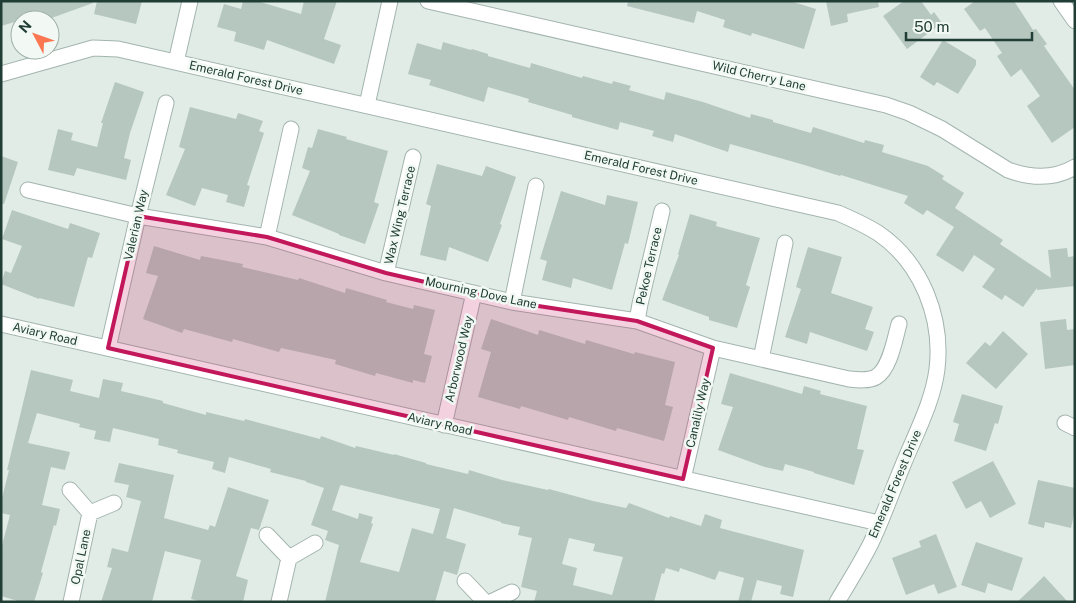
<svg xmlns="http://www.w3.org/2000/svg" width="1076" height="603" viewBox="0 0 1076 603" font-family="'Public Sans',sans-serif">
  <style>
    .building { fill: #b6c7c0; fill-rule: evenodd }
    .lines { fill: none; stroke-linecap: round; stroke-linejoin: round }
    .minor-casing { stroke: #a3b4ae; stroke-width: 17 }
    .minor { stroke: #fff; stroke-width: 15 }
    .marked { fill: #c2185b; fill-opacity: 0.2; stroke: #c2185b; stroke-width: 4; stroke-linejoin: round }
    .labels { text-anchor: middle; dominant-baseline: central; stroke-width: 5; stroke-linejoin: round; paint-order: stroke }
    .street-label { font-size: 12px; fill: #203e35; stroke: #f2f9f5 }
  </style>
  <rect width="100%" height="100%" fill="#e1ece7"/>
  <path class="building" d="M1,1H92L93,3L46,20H40L38,15L1,26Z
    M97,1H142L136,24L94,14Z
    M243,1H257L301,14L304,1H337L324,39L341,45L334,64L267,40L264,50L234,41L236,32L217,27L224,4L241,9Z
    M628,1H790L816,9L804,49L752,33L751,36L723,27L725,20L697,11L694,23L627,6Z
    M826,1H878L879,7L847,14L848,22L831,26Z
    M904,1H921L931,15L934,12L942,23L907,49L883,16Z
    M975,1H1014L1033,30L1036,29L1047,44L1044,46L1075,90V127L1052,143L1027,106L1040,96L1021,69L1011,77L997,56L1002,53L985,28L980,31L964,9Z
    M943,40L976,60V65L958,94L937,82L934,86L920,77Z
    M443,42L471,50L472,49L488,54V56L530,68L531,63L582,78L583,76L612,84L613,81L631,86L629,90L664,100L666,92L703,102L750,118L751,114L773,120V122L811,133L813,127L864,143L865,140L884,145L882,152L928,166L944,176L942,179L964,193L955,208L1003,240L1000,244L1051,278L1048,250L1067,248L1068,257L1075,256V286L1037,290V288L1023,307L1005,295L1002,300L982,287L995,269L974,255L963,272L936,255L954,227L927,210L923,215L904,203L908,196L841,175L840,176L801,164L730,144L728,152L675,134L673,142L652,136L654,131L620,122L618,130L572,117V115L528,102L529,99L488,87L484,102L429,85L431,80L408,74L417,43L441,50Z
    M115,82L144,92L130,133L124,158L131,160L126,180L77,168L74,176L48,170L58,129L73,133L71,140L97,147L103,123H101Z
    M190,107L236,119L238,113L263,121L259,131L264,133L247,185L250,186L244,207L226,202L228,195L202,188L195,206L166,195L185,149L179,147Z
    M318,129L347,137L346,139L388,151L374,202L379,204L365,244L339,235V234L292,215L310,171L302,168L308,147L312,148Z
    M1,156L18,162L4,204H1Z
    M437,164L482,176L486,166L516,177L500,224L502,225L488,262L449,247L446,261L420,255L431,206L426,204Z
    M561,191L605,205L607,195L638,202L628,244L625,243L612,290L573,278L571,288L542,280L547,261L540,259Z
    M12,210L68,229L70,223L100,233L92,258L88,257L74,307L39,298V299L1,284L5,271L11,273L22,246L2,239Z
    M690,214L717,222L716,226L760,238L746,285L750,287L737,328L709,320V317L662,300L679,255L678,254Z
    M154,246L200,260L201,256L243,264L242,267L298,280L299,278L345,293L346,288L387,300L386,302L413,309L414,305L435,310L424,354L432,356L425,383L413,380V383L376,373L375,376L335,364L336,360L281,348L279,352L233,339L232,342L184,329L182,333L143,319L158,276L146,273Z
    M808,247L842,257L831,293L873,307L865,329L874,332L867,351L810,332L807,344L785,337L801,289L796,287Z
    M491,319L538,335L539,330L585,344L586,340L634,354L635,352L675,362L665,405L673,407L664,441L617,428L616,431L569,417L568,420L521,406L520,409L478,397L491,352L481,349Z
    M1066,319L1067,330L1075,329V365L1045,369L1040,322Z
    M1003,331L1028,354L996,389L966,363L985,342L990,346Z
    M31,370L73,380L70,391L99,398L103,379L123,383L121,391L163,401V403L206,415V412L244,421L245,419L320,439L321,436L355,448L356,446L394,455V454L426,463V464L468,474L469,470L502,480L548,490L549,489L593,501L626,508L629,503L669,518L670,516L701,526L705,514L722,520L720,528L804,550L793,597L780,594L782,586L757,580L751,602H738L744,578L719,571L715,580L680,568L679,572L666,568L664,574L662,573L654,602H534L537,591L521,587L532,538L518,535L520,527L501,523V522L454,508L446,538L466,544L457,575L444,571L435,602H325L339,545L325,540L328,531L311,525L324,488L306,482V481L270,472L271,469L229,457L225,473L212,469L214,462L177,453L178,450L158,445L159,439L113,428L110,442L94,439L96,431L79,427L80,424L37,413L28,443L70,452L65,470L51,467L42,505L60,509L56,526L54,525L41,572L43,573L34,602H21L1,596V549L10,515L1,513V502L9,470H7ZM341,485L440,509L433,534L412,528L399,572L360,562L373,524L371,523L373,517L359,513L358,519L332,510L340,486ZM569,538L595,544L593,551L623,557L612,595L573,585L577,568L562,564Z
    M730,373L802,394L804,386L821,391L820,394L867,406L857,449L864,450L854,485L814,473V472L785,464L783,471L765,467L718,450L733,407L721,404Z
    M962,394L1003,406L998,424L995,423L986,451L954,441L959,424L953,422Z
    M993,461L1016,504L990,518L981,501L966,509L952,482Z
    M119,463L174,475L164,518L208,530L210,525L215,527L228,487L269,500L259,530L251,528L236,576L248,580L243,602H202L191,599L201,560L165,551L152,602H101L112,568L107,567L112,548L128,552L141,501L126,497L129,485L114,482Z
    M1038,480L1075,488V510L1071,528L1045,522L1044,528L1028,524Z
    M936,534L957,587L938,594L934,584L906,595L892,558L921,547L919,541Z
    M976,542L1023,558L1012,591L988,583L985,593L961,585Z
    M1044,576L1068,602H1017L1032,588Z"/>
  <g class="lines">
    <g class="minor-casing">
      <path id="minor" d="M428,1L886,105L909,113L942,129L1008,170C1030,178 1053,180 1075,167
        M1061,1L1075,21
        M176,62L190,1
        M1,74L93,48L118,49L838,213C852,219 865,225 878,233C922,263 943,318 937,369C933,402 915,435 903,465C892,491 883,518 871,543C861,563 849,582 837,602
        M367,105L390,1
        M28,190L138,216L267,237L386,273L512,302L637,321L713,348L849,379C858,380 869,381 876,377C890,369 895,338 899,324
        M267,237L291,129
        M386,273L413,157
        M512,302L536,186
        M637,321L640,304L662,211
        M1,324L879,523
        M108,348L138,216L166,103
        M761,359L785,243
        M1065,423L1075,428
        M444,425L474,293
        M683,479L713,348
        M70,490L90,513L114,503
        M267,535L289,558L315,543
        M465,581L485,602
        M71,602L90,513
        M279,602L289,558
        M491,602L512,592"/>
    </g>
    <use href="#minor" class="minor"/>
  </g>
  <path class="marked" d="M138,216L267,237L386,273L512,302L637,321L713,348L683,479L108,348Z"/>
  <g class="labels">
    <g class="street-label">
      <text transform="translate(759 76) rotate(13)">Wild Cherry Lane</text>
      <text transform="translate(246 78) rotate(13)">Emerald Forest Drive</text>
      <text transform="translate(641 168) rotate(13)">Emerald Forest Drive</text>
      <text transform="translate(400 215) rotate(-77)">Wax Wing Terrace</text>
      <text transform="translate(136 225) rotate(-77)">Valerian Way</text>
      <text transform="translate(649 266) rotate(-77)">Pekoe Terrace</text>
      <text transform="translate(481 293) rotate(12)">Mourning Dove Lane</text>
      <text transform="translate(45 334) rotate(13)">Aviary Road</text>
      <text transform="translate(459 359) rotate(-77)">Arborwood Way</text>
      <text transform="translate(698 413) rotate(-77)">Canalily Way</text>
      <text transform="translate(440 424) rotate(13)">Aviary Road</text>
      <text transform="translate(895 484) rotate(-67)">Emerald Forest Drive</text>
      <text transform="translate(81 557) rotate(-78)">Opal Lane</text>
    </g>
  </g>
  <rect width="1076" height="603" fill="none" stroke="#203e35" stroke-width="5"/>
  <g transform="translate(35 35) rotate(311)"><circle r="24" fill="#f2f9f5" stroke="#9eaea8"/>
  <path d="M0-4L9 19L0 12L-9 19Z" fill="#fa7752"/>
  <text y="-8" font-size="14" font-weight="bold" text-anchor="middle" fill="#203e35">N</text>
  </g>
  <path d="M906 32v8h126v-8" fill="none" stroke="#203e35" stroke-width="2.5"/>
  <text x="914" y="32" font-size="15" fill="#203e35" stroke="#f2f9f5" stroke-width="4" paint-order="stroke">50 m</text>
</svg>
